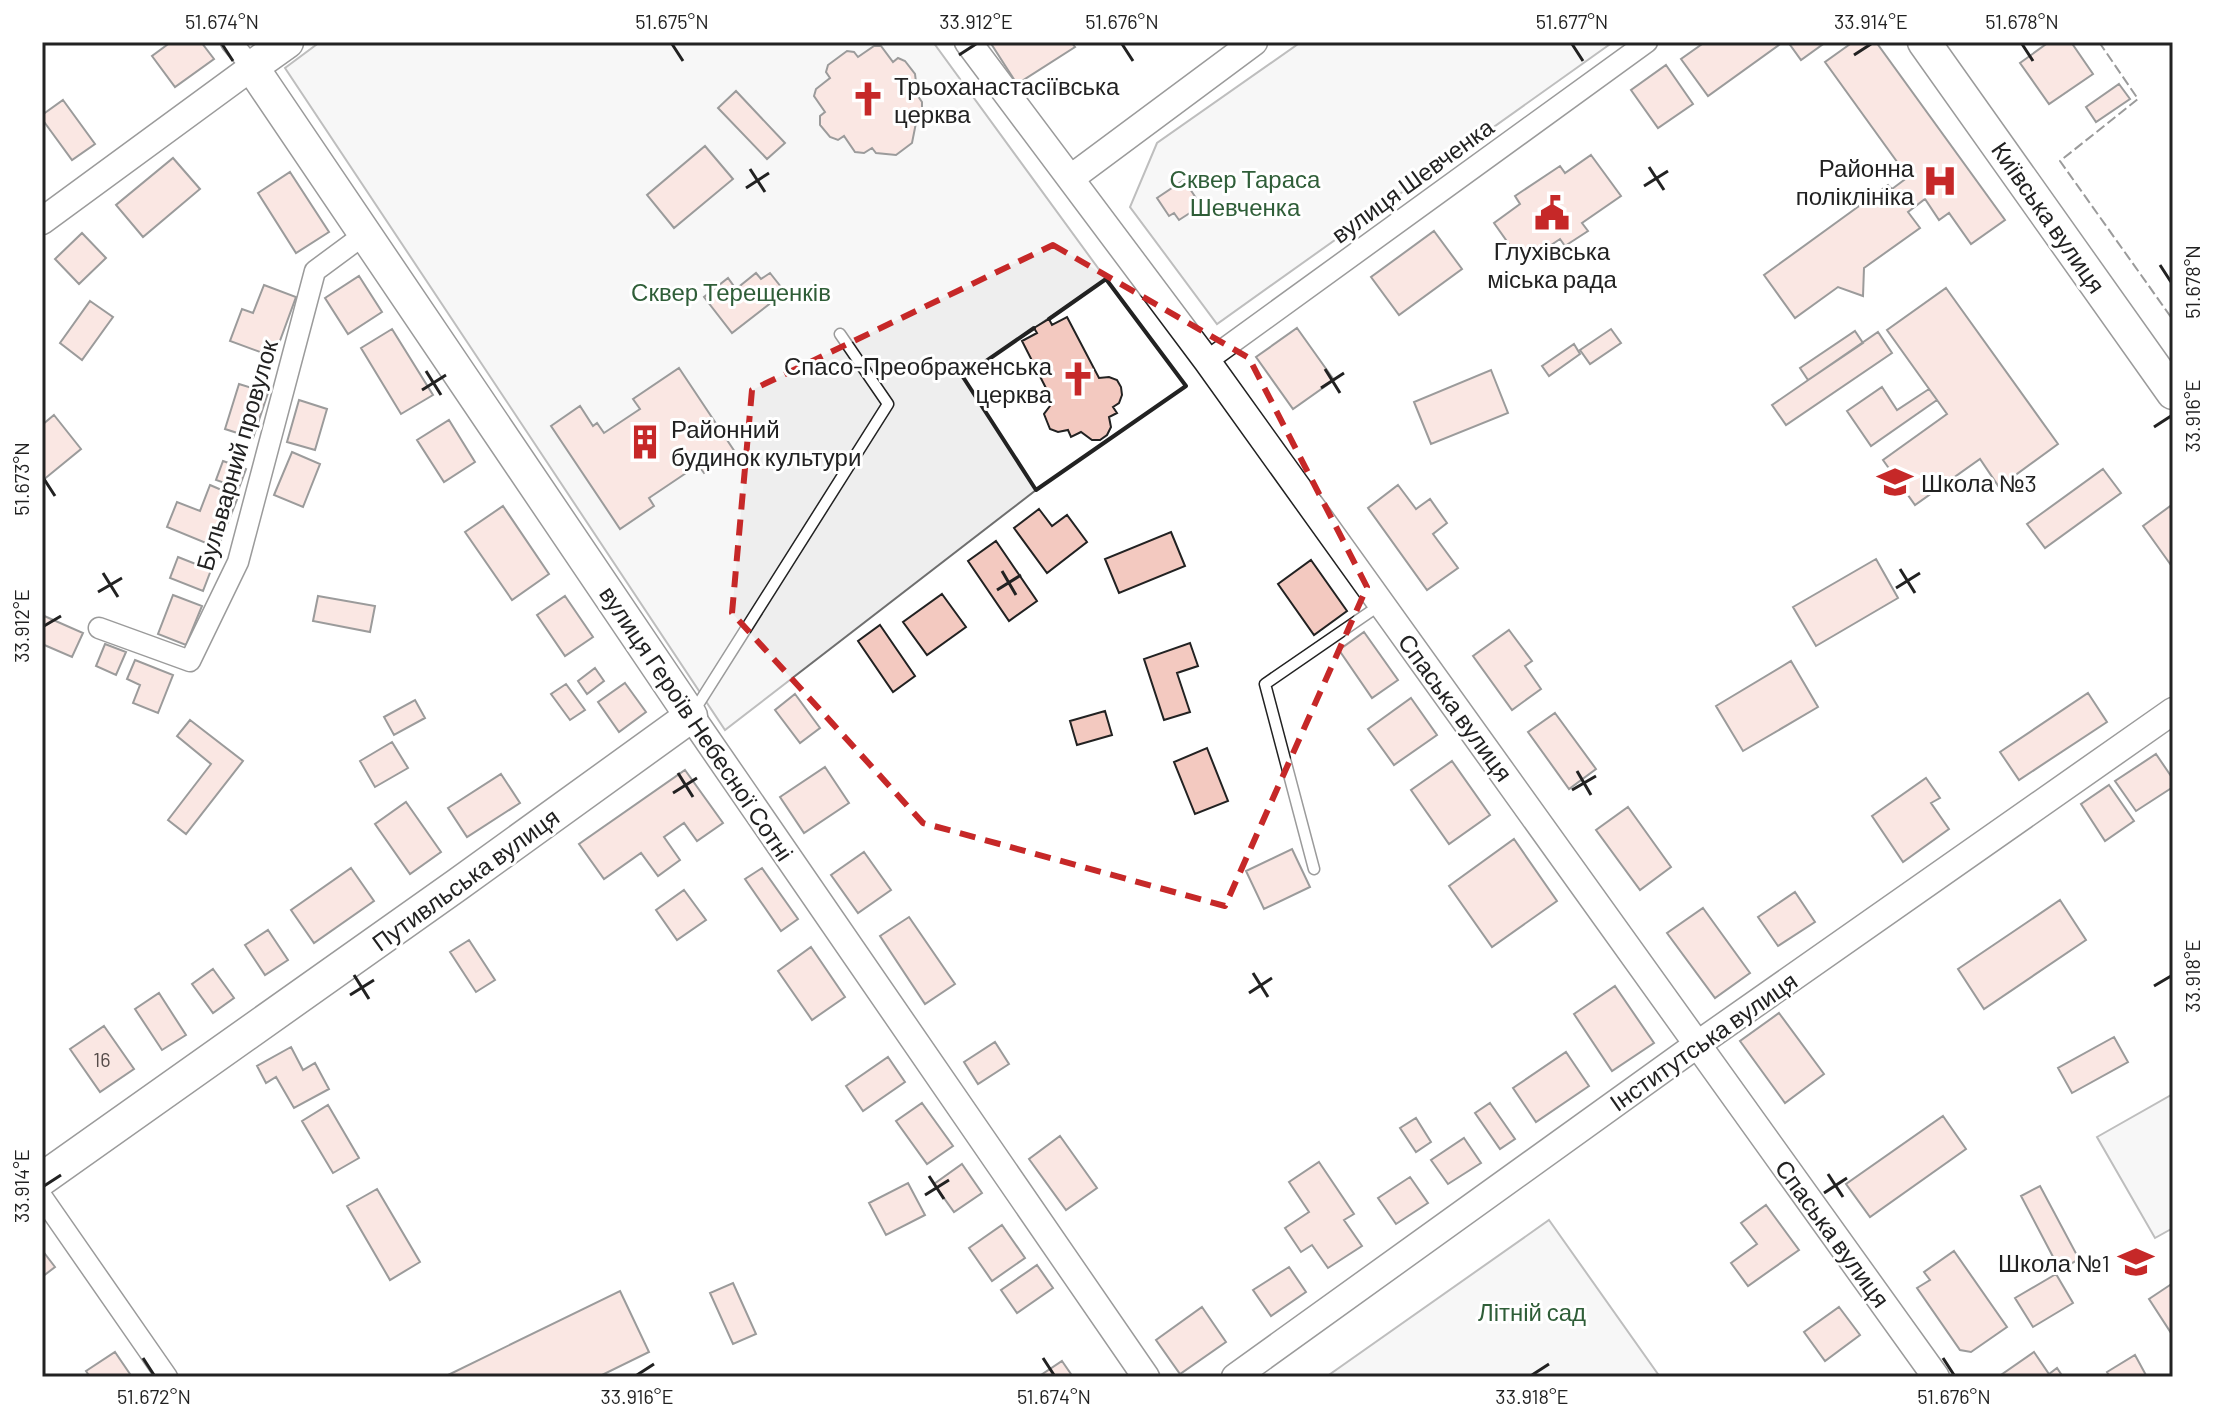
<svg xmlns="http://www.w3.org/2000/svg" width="2215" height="1419" viewBox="0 0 2215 1419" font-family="Barlow,sans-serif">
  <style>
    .green { fill: #eee; stroke: #6f6f6f; stroke-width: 2 }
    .building { fill: #f3c9c0; stroke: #222; stroke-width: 2 }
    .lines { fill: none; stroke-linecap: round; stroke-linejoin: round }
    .service-casing { stroke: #222; stroke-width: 13 }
    .minor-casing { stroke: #222; stroke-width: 23 }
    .tertiary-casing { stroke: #222; stroke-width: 29 }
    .primary-casing { stroke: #222; stroke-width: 35 }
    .service { stroke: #fff; stroke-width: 10 }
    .minor { stroke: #fff; stroke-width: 20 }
    .tertiary { stroke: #fff; stroke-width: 26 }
    .primary { stroke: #fff; stroke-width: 32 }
    .fence { stroke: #222; stroke-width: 2; stroke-dasharray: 10 4; stroke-linecap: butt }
    .wall { stroke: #222; stroke-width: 4 }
    .marked { fill: none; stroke: #c62828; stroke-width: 6; stroke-dasharray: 16 10; stroke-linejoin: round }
    .ticks { fill: none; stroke: #222; stroke-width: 3 }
    .labels { text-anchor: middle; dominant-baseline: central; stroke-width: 6; stroke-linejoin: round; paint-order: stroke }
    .number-label { font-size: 20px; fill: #564c4a }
    .poi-label { font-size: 24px; fill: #222; stroke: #fff; text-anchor: start }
    .park-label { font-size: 24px; fill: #2f5e38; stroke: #fff }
    .street-label { font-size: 24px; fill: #222; stroke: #fff }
    .neatline { fill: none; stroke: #222; stroke-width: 3 }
    .ticks-label { font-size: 20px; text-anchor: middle; fill: #222 }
  </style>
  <rect width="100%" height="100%" fill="#fff"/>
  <path class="green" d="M320,42H933L1106,279L963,377L1036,490L725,730L285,68Z
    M1301,42H1613L1217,324L1130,207L1157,143Z
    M2173,1094V1228L2155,1238L2097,1137Z
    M1549,1220L1660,1377H1326Z"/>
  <path class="building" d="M171,42H201L214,59L175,87L152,56Z
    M990,42H1071L1075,47L1017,84Z
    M1705,42H1783L1708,96L1681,59Z
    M1788,42H1826L1801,60Z
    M1853,42H1876L2005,220L1971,244L1949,213L1939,220L1925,199L1908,212L1920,228L1864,268L1863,296L1838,287L1795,318L1764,275L1888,185L1892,189L1908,177L1825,62Z
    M2049,42H2071L2093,74L2049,104L2020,63Z
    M874,46H881L893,62L898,58L905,61L915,74L916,82L911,86L922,102V111L913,117L916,123L912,143L896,155L876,153L872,148L864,153L855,152L844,136L838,140L830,137L820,125V116L825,112L814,96L816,89L830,78L826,72L828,65L847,51L854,52L858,57Z
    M1666,65L1693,104L1658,128L1631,90Z
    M2119,84L2130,99L2096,122L2086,107Z
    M736,91L785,143L767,159L718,108Z
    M63,100L95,144L72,160L42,119V115Z
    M705,146L733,179L674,228L647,195Z
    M1591,155L1621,196L1582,223L1588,231L1565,246L1560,239L1523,264L1494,223L1520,204L1515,196L1560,166L1565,173Z
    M173,158L200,189L143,237L116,205Z
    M290,172L329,232L296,253L258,193Z
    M1184,180L1196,198L1191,202L1196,209L1179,220L1174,213L1169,216L1157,198Z
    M1434,231L1462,269L1399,315L1371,277Z
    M82,233L106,258L79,284L55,259Z
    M756,273L761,279L770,273L785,292L732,333L704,297L728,278L736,289Z
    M359,276L382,312L348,334L325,298Z
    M264,285L296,297L274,357L230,341L242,309L253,313Z
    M1946,288L2058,444L1999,487L1980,459L1915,505L1883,460L1947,414L1887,330Z
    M90,301L113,317L82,360L60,343Z
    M1067,317L1099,378L1109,377L1117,380L1121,387L1122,395L1119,403L1113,407L1117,413L1109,417L1111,427L1107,435L1100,440H1092L1081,432L1071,437L1068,430L1058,432L1050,429L1044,414L1053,402L1022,341L1037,333L1034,328L1049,319L1052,325Z
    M1297,328L1334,380L1293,409L1256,357Z
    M392,329L433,395L401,414L361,348Z
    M1611,329L1621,343L1590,364L1580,350Z
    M1855,331L1863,343L1808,380L1800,368Z
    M1878,332L1892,353L1786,425L1772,405Z
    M1574,344L1580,354L1549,376L1542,366Z
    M679,368L735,452L704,473L698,465L649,498L654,506L620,529L551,426L580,406L593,426L597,423L604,433L640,409L633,399Z
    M1491,370L1508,413L1431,444L1414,402Z
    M239,384L268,393L253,438L225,429Z
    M1882,387L1897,410L1929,389L1937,400L1871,446L1847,411Z
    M299,400L327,409L315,450L287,442Z
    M54,415L81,449L42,481V425Z
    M449,420L475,462L444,482L417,440Z
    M292,452L320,464L303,507L274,495Z
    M223,461L246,469L239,488L216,480Z
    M2103,469L2121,493L2045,548L2027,524Z
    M210,485L238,497L218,548L167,527L177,502L200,511Z
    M1398,485L1416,509L1430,499L1447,523L1433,534L1458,568L1427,590L1368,508Z
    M2173,504V568L2143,526Z
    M503,506L549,574L512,600L465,532Z
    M1039,509L1052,526L1067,515L1087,542L1047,573L1014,528Z
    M1171,532L1185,566L1119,593L1105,559Z
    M996,541L1037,601L1009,621L968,561Z
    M178,557L211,570L203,591L170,578Z
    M1876,559L1898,598L1816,646L1793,607Z
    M1311,560L1347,611L1314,635L1278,584Z
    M942,594L966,627L927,655L903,622Z
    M173,595L202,606L186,645L158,634Z
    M318,596L375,606L370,632L313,621Z
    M565,596L593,637L565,656L537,615Z
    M42,615L83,633L72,657L42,644Z
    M880,625L915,676L893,692L858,641Z
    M1509,630L1532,661L1525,666L1541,689L1512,710L1473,656Z
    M1364,632L1398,680L1372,698L1339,650Z
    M1190,643L1198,666L1177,673L1190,712L1164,720L1144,659Z
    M105,644L126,652L116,675L96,666Z
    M135,660L173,675L158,713L133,703L140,685L127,679Z
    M1791,661L1818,707L1743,751L1716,706Z
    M595,668L604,681L587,694L578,681Z
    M625,683L646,712L619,732L598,702Z
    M566,684L585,710L570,720L551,694Z
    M2088,693L2107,722L2019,780L2000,752Z
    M795,694L820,728L800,743L775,710Z
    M1411,698L1437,735L1394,765L1368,729Z
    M415,700L425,718L394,735L384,717Z
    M1105,711L1112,735L1077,745L1070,721Z
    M1555,713L1596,769L1569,789L1528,732Z
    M190,720L243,761L186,834L168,820L211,764L177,736Z
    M392,742L408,768L375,787L360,761Z
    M1207,748L1228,801L1195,814L1174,762Z
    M2156,754L2173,779V787L2136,811L2115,781Z
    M1452,761L1490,815L1449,844L1411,790Z
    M825,767L849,803L804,833L780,797Z
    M685,770L723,823L697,841L684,823L664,837L680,860L658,876L641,853L604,879L579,844Z
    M501,774L520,803L467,837L448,808Z
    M1926,778L1940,798L1931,803L1949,829L1903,862L1872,816Z
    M2109,785L2134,821L2105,841L2081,804Z
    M406,802L441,852L410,874L375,824Z
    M1628,807L1671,867L1640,890L1596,830Z
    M1514,839L1557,901L1492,947L1449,886Z
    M1292,849L1310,887L1264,909L1246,871Z
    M864,852L891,890L858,913L831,875Z
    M351,868L374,901L314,943L291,910Z
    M762,868L798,919L781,931L745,879Z
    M684,890L706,920L677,940L656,910Z
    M1795,892L1815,922L1778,946L1758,917Z
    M2060,900L2086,940L1984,1009L1958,969Z
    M1703,908L1750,973L1715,998L1667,933Z
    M909,917L955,984L925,1004L880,936Z
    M268,930L288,960L265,975L245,945Z
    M469,940L495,980L476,992L450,952Z
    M811,947L845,997L812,1020L778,971Z
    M213,969L234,998L213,1013L192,984Z
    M1615,986L1654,1043L1612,1071L1574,1014Z
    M159,993L186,1035L162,1050L135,1009Z
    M1779,1013L1824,1074L1785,1103L1740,1041Z
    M104,1026L134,1069L100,1092L70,1049Z
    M2114,1037L2128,1062L2072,1093L2058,1068Z
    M995,1042L1009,1064L978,1084L964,1062Z
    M291,1047L303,1070L315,1063L329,1089L294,1108L276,1077L266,1083L257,1066Z
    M1566,1052L1589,1086L1536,1122L1513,1088Z
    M888,1057L905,1082L863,1111L846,1086Z
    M922,1103L953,1146L927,1164L896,1121Z
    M1490,1103L1515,1139L1500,1149L1475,1113Z
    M328,1105L359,1158L333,1173L302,1121Z
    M1943,1116L1966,1149L1870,1217L1846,1184Z
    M1416,1118L1431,1142L1416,1152L1400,1128Z
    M1060,1136L1097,1188L1066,1210L1029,1159Z
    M1464,1138L1481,1163L1448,1184L1431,1160Z
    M1319,1162L1354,1214L1344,1220L1362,1246L1328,1268L1312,1245L1301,1252L1285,1228L1309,1212L1289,1182Z
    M962,1164L982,1193L954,1212L934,1184Z
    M1410,1177L1428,1203L1396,1224L1378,1198Z
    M908,1183L925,1215L886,1235L869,1203Z
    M2040,1186L2079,1259L2060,1270L2021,1196Z
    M377,1189L420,1262L390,1280L347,1206Z
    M1766,1205L1799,1250L1748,1286L1731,1263L1757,1244L1741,1223Z
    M1002,1225L1025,1258L992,1281L969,1248Z
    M42,1250L55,1267L42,1277Z
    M1954,1251L2007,1327L1971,1352L1960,1350L1917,1288L1930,1280L1924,1272Z
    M1037,1265L1053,1288L1017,1313L1001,1290Z
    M1289,1267L1306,1292L1271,1316L1253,1290Z
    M2056,1274L2073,1303L2033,1327L2015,1298Z
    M733,1283L756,1334L733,1344L710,1293Z
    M2173,1283V1336L2149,1299Z
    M620,1291L649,1352L598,1377H444Z
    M1202,1307L1226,1342L1180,1374L1156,1340Z
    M1839,1307L1860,1335L1825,1361L1804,1332Z
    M115,1352L132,1377H90L86,1371Z
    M2034,1352L2049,1374L2057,1368L2063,1377H1998Z
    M2135,1355L2147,1377H2110L2107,1372Z
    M1062,1361L1073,1377H1038Z"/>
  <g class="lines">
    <g class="service-casing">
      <path id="service" d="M694,711L888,404L840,334
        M1314,869L1265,684L1380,605"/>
    </g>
    <g class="minor-casing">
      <path id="minor" d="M231,42L252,67
        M1207,361L1647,42
        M99,628L190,661L238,562L315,271L365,234
        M42,1197L167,1377"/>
    </g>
    <g class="tertiary-casing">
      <path id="tertiary" d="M968,42L1207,361L1936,1377
        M1071,178L1254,42
        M42,221L252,67
        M691,716L1146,1377
        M1235,1377L1698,1044L2173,711"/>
    </g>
    <g class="primary-casing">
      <path id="primary" d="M1924,42L2173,393
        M42,1179L457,885L691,716L252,67L287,42"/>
    </g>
    <use href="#service" class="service"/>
    <use href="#minor" class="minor"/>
    <use href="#tertiary" class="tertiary"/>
    <use href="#primary" class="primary"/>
    <path class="fence" d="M2099,42L2138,99L2060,161L2173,320"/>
    <path class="wall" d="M1034,328L963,377L1036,490L1186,386L1106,279L1049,319"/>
  </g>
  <path d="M0 0H2215V1419H0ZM1053,245L1249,358L1367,587L1225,906L923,823L732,613L752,390Z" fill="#fff" fill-opacity=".55" fill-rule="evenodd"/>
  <path class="marked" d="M1053,245L1249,358L1367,587L1225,906L923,823L732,613L752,390Z"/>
  <path class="ticks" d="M222,44L233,61M672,44L683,61M1122,44L1133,61M1572,44L1583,61M2022,44L2033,61M959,55L976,44M1854,55L1871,44M1649,167L1664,190M750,169L765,192M1644,186L1668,171M746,188L769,173M2160,265L2171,282M1325,369L1340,393M426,371L441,395M1321,388L1344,373M422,390L446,375M2154,427L2171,416M44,479L55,496M1900,569L1915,593M1002,571L1016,595M103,573L118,597M1896,588L1920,573M997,590L1021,575M98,592L122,578M44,626L61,616M1577,771L1591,795M678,773L693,797M1572,790L1596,776M673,793L697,778M1253,973L1268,997M354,975L369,999M2154,986L2171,976M1249,993L1272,978M350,995L374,980M1828,1174L1843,1197M929,1176L944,1199M44,1186L61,1175M1824,1193L1847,1178M925,1195L949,1180M143,1358L154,1375M1043,1358L1054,1375M1943,1358L1954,1375M637,1375L654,1364M1532,1375L1549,1364"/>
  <defs>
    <g id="church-bare" transform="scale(2.76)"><path d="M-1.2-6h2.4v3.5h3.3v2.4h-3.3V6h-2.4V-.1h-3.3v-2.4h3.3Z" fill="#c62828" stroke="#fff" stroke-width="2.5" paint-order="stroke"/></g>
    <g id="hospital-bare" transform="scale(2.76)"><path d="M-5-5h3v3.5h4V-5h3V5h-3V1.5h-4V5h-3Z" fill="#c62828" stroke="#fff" stroke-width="2.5" paint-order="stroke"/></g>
    <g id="civic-bare" transform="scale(2.76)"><path d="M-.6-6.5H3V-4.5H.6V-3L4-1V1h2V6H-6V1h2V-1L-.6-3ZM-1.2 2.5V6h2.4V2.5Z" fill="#c62828" stroke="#fff" stroke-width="2.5" paint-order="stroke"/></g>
    <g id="building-bare" transform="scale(2.76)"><path d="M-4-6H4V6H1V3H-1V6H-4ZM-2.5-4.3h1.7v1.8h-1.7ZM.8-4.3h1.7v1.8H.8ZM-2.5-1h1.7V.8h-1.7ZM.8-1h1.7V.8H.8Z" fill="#c62828" stroke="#fff" stroke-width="2.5" paint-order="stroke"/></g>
    <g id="school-bare" transform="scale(2.76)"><path d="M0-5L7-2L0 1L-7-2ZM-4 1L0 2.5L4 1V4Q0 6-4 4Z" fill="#c62828" stroke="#fff" stroke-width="2.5" paint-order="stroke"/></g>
  </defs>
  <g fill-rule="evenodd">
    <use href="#church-bare" x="868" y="99"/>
    <use href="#hospital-bare" x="1940" y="181"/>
    <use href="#civic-bare" x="1552" y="213"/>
    <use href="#church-bare" x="1078" y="379"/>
    <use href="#building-bare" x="645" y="442"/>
    <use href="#school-bare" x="1895" y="482"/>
    <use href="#school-bare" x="2136" y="1262"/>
  </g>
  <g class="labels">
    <g class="number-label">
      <text x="102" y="1059">16</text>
    </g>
    <g class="poi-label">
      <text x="894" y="85">Трьоханастасіївська<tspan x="894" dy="28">церква</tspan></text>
      <text x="1914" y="167" text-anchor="end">Районна<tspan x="1914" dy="28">поліклініка</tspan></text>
      <text x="1552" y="250" text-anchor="middle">Глухівська<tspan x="1552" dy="28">міська рада</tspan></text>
      <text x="1052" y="365" text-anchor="end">Спасо-Преображенська<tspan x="1052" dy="28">церква</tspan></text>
      <text x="671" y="428">Районний<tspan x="671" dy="28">будинок культури</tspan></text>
      <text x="1921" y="482">Школа №3</text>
      <text x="2110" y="1262" text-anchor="end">Школа №1</text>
    </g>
    <g class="park-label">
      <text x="1245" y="178">Сквер Тараса<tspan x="1245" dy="28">Шевченка</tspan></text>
      <text x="731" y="291">Сквер Терещенків</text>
      <text x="1532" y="1311">Літній сад</text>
    </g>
    <g class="street-label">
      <text transform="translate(1412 180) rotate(-36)">вулиця Шевченка</text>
      <text transform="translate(2049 217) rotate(55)">Київська вулиця</text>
      <text transform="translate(236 455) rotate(-74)">Бульварний провулок</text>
      <text transform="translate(1456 707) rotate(54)">Спаська вулиця</text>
      <text transform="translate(697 723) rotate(56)">вулиця Героїв Небесної Сотні</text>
      <text transform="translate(465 879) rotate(-36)">Путивльська вулиця</text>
      <text transform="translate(1703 1041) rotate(-35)">Інститутська вулиця</text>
      <text transform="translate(1833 1233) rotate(54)">Спаська вулиця</text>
    </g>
  </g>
  <rect width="2215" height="1419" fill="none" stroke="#ffffff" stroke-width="88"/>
  <rect x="44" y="44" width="2127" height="1331" class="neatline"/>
  <g class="ticks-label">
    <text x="222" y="29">51.674°N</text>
    <text x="672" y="29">51.675°N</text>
    <text x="976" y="29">33.912°E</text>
    <text x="1122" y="29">51.676°N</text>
    <text x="1572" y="29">51.677°N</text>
    <text x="1871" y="29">33.914°E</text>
    <text x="2022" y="29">51.678°N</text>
    <text transform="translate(2193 282) rotate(-90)" y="7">51.678°N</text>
    <text transform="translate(2193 416) rotate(-90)" y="7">33.916°E</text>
    <text transform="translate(22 479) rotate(-90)" y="7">51.673°N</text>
    <text transform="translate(22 626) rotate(-90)" y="7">33.912°E</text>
    <text transform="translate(2193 976) rotate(-90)" y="7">33.918°E</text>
    <text transform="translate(22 1186) rotate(-90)" y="7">33.914°E</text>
    <text x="154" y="1404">51.672°N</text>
    <text x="637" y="1404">33.916°E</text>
    <text x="1054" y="1404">51.674°N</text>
    <text x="1532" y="1404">33.918°E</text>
    <text x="1954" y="1404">51.676°N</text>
  </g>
</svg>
